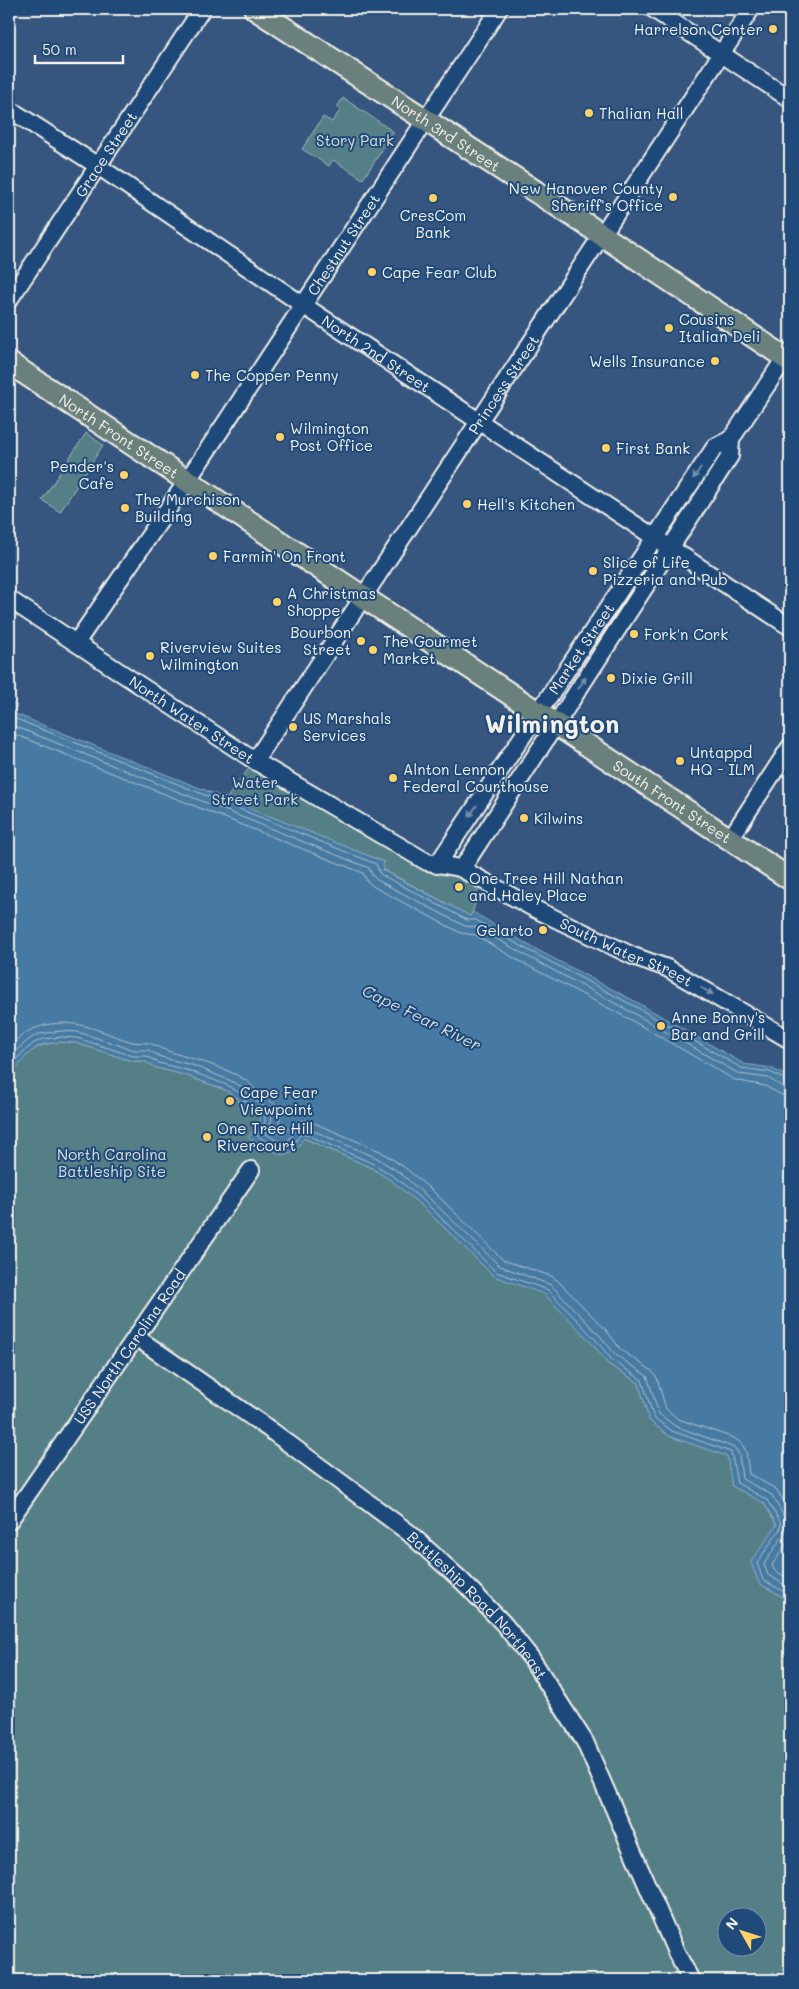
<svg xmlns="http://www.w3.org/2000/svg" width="799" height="1989" viewBox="0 0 799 1989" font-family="Mali,sans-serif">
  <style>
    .green { fill: #557f87; stroke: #a4b8b8; fill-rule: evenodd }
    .water { fill: #467aa3; stroke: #8caabf }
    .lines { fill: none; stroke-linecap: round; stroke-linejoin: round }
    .shore { stroke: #aec1cc; stroke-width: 1 }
    .minor-casing { stroke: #f4f1e8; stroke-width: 20 }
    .major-casing { stroke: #f4f1e8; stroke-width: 25 }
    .minor { stroke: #1f4a7a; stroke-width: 16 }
    .major { stroke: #6a807d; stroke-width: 21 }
    .oneway { fill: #748da6 }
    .poi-dot { fill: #ffd166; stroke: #1f4a7a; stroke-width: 2 }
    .labels { text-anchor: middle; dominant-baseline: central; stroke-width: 4; stroke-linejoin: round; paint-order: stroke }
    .poi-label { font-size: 15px; fill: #f4f1e8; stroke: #1f4a7a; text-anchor: start }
    .street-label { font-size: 15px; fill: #f4f1e8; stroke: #1f4a7a }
    .park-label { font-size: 15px; fill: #dce0d9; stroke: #1f4a7a }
    .water-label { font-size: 16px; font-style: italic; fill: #dadfde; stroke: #1f4a7a }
    .town-label { font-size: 25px; font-weight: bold; fill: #f4f1e8; stroke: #1f4a7a }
  </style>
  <rect width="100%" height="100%" fill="#365680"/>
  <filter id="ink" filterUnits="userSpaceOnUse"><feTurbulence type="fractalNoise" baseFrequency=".02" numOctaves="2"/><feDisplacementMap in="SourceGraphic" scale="10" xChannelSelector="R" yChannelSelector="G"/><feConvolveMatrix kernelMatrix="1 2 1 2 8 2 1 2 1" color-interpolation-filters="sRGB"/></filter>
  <g filter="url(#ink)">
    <path class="green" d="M343,98L394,132L363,179L333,160L329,166L302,149L323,117L332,122L341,109L337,107Z
      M86,433L103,445L60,512L42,500Z
      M250,767L458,873L479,888C475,897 476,908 470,916L382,869L384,862L226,799Z
      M62,1042L76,1043L132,1061H144L157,1068L188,1076L225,1090L238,1098L240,1104L261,1116L260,1121L249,1137L262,1145L303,1138L372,1168L393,1182L423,1207L494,1276L544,1293L592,1343L608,1364L639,1383L649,1420L669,1436L728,1456L732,1486L764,1503L777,1526L751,1562L759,1583L790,1601V1980H9V1085C13,1080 12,1078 14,1071C15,1068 19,1065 21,1062C34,1046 43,1044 62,1042ZM726,1916H756V1946H726Z"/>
    <path class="water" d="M12,703L17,706L13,713L384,862L382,870L470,916L473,912L530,946L640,1004L744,1064L771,1068L790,1078V1601L759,1583L751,1562L777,1525L764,1503L732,1486L727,1456L669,1436L649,1420L639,1383L608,1364L592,1343L544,1294L494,1276L423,1207L393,1182L372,1168L304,1138L295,1151L281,1155L250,1139L249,1137L260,1121L261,1116L240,1104L238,1098L225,1090L188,1076L157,1068L144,1061H132L76,1043L62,1042L43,1044L37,1047L26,1056L14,1071V1079L9,1085V708Z"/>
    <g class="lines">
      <path class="shore" d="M9,716L376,864L380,874L467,920H476L528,950L638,1008L741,1068L770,1072L790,1082
        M9,724L369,868L372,875L377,880L465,926L476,927L525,955L635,1014L739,1074L768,1078L783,1087L790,1088
        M9,732L363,873L367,881L374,887L461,933L475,935L521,962L631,1020L735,1080L765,1086L782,1095L790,1096
        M9,1048C23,1030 41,1024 62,1023C87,1023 109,1035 132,1042C137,1043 142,1042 148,1043C154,1044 159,1048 165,1050C193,1060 222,1065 247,1081C252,1084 253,1089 257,1092C275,1106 285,1103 277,1131L281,1134H284L295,1122L307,1120L380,1151L404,1167L435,1193L503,1260L551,1276L557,1280L606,1330L621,1350L652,1371L657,1378L666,1409L678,1419L734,1438L741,1443L746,1451L749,1474L776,1489L790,1511
        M9,1060L19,1048L31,1038L39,1034L61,1031L78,1032L134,1050H148L161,1057L192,1065L229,1080L244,1088L250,1097L270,1110L272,1119L266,1134L281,1143L288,1141L297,1129L307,1128L377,1158L400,1173L430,1199L500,1266L551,1285L600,1336L616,1355L647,1376L659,1414L675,1426L735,1448L739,1454L742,1479L772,1495L787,1522L786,1531L764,1564L768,1575L790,1588
        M9,1077L10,1067L22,1053L34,1043L43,1039L62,1037L77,1038L133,1056H146L159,1063L190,1071L227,1085L241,1094L245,1101L265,1113V1122L257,1136L281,1149L292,1147L300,1135L305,1134L374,1164L396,1178L426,1203L496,1272L548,1290L596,1340L612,1360L642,1380L654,1418L672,1431L731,1452L737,1483L767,1500L781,1523L780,1529L757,1563L763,1580L790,1595
        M790,1539L772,1565L774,1570L790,1579"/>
      <g class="minor-casing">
        <g id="minor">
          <path d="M653,9L790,99"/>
          <path id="s1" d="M9,109L98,166L303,305L790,627"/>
          <path id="s2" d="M9,300L202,9"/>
          <path id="s3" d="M9,599L255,761L427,862L460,868L535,909L633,956L667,968L790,1040"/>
          <path id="s4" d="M76,643L187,481L499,9"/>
          <path id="s5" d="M255,761L751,9"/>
          <path d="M730,839L790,747"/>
          <path id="s6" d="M437,865L715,447L731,439L785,358"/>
          <path d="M460,868L465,864L730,456L731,439"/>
          <path id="s7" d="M136,1337L269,1429L408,1532L462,1581L503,1623L531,1658L585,1742L676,1952L691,1980"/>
          <path id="s8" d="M9,1521L251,1170"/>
        </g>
      </g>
      <g class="major-casing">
        <g id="major">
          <path id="s9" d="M255,9L584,223L790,361"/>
          <path id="s10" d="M9,363L790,879"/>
        </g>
      </g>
      <use href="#minor" class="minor"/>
      <use href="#major" class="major"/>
    </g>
    <defs><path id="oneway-solid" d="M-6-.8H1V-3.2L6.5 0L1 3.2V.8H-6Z" transform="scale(1.25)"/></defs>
    <g class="oneway">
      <use href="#oneway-solid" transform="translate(697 473) rotate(124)"/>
      <use href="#oneway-solid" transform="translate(582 683) rotate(-57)"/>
      <use href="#oneway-solid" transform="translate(473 811) rotate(124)"/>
      <use href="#oneway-solid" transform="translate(707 991) rotate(30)"/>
    </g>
  </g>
  <g class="poi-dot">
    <circle cx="773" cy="29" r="5"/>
    <circle cx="589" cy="113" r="5"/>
    <circle cx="673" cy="197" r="5"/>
    <circle cx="433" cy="198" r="5"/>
    <circle cx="372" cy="272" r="5"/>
    <circle cx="669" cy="328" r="5"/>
    <circle cx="715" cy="361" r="5"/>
    <circle cx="195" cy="375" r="5"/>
    <circle cx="280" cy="437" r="5"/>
    <circle cx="606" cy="448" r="5"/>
    <circle cx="124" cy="475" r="5"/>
    <circle cx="467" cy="504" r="5"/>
    <circle cx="125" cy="508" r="5"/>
    <circle cx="213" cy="556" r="5"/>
    <circle cx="593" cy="571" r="5"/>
    <circle cx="277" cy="602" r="5"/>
    <circle cx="634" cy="634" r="5"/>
    <circle cx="361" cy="641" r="5"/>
    <circle cx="373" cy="650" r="5"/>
    <circle cx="150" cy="656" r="5"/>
    <circle cx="611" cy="678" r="5"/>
    <circle cx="293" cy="727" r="5"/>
    <circle cx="680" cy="761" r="5"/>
    <circle cx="393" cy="778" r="5"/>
    <circle cx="524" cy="818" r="5"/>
    <circle cx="459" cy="887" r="5"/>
    <circle cx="543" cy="930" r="5"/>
    <circle cx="661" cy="1026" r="5"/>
    <circle cx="230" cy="1101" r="5"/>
    <circle cx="207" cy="1137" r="5"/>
  </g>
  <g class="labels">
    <g class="poi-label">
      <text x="763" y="29" text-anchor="end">Harrelson Center</text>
      <text x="599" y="113">Thalian Hall</text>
      <text x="663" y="188" text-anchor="end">New Hanover County<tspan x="663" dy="17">Sheriff's Office</tspan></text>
      <text x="433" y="215" text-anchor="middle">CresCom<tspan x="433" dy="17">Bank</tspan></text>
      <text x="382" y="272">Cape Fear Club</text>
      <text x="679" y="319">Cousins<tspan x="679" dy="17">Italian Deli</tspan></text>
      <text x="705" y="361" text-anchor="end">Wells Insurance</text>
      <text x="205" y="375">The Copper Penny</text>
      <text x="290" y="428">Wilmington<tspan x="290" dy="17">Post Office</tspan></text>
      <text x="616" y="448">First Bank</text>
      <text x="114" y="466" text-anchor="end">Pender's<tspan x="114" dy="17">Cafe</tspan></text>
      <text x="135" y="499">The Murchison<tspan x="135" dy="17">Building</tspan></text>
      <text x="477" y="504">Hell's Kitchen</text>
      <text x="223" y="556">Farmin' On Front</text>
      <text x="603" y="562">Slice of Life<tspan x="603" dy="17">Pizzeria and Pub</tspan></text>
      <text x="287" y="593">A Christmas<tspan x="287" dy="17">Shoppe</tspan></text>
      <text x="351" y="632" text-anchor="end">Bourbon<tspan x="351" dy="17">Street</tspan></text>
      <text x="644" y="634">Fork'n Cork</text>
      <text x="383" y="641">The Gourmet<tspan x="383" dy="17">Market</tspan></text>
      <text x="160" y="647">Riverview Suites<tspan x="160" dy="17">Wilmington</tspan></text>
      <text x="621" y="678">Dixie Grill</text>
      <text x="303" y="718">US Marshals<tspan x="303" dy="17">Services</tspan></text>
      <text x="690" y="752">Untappd<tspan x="690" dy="17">HQ - ILM</tspan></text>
      <text x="403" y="769">Alnton Lennon<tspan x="403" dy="17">Federal Courthouse</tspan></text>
      <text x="534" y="818">Kilwins</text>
      <text x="469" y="878">One Tree Hill Nathan<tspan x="469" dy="17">and Haley Place</tspan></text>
      <text x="533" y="930" text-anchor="end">Gelarto</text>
      <text x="671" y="1017">Anne Bonny's<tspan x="671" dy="17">Bar and Grill</tspan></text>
      <text x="240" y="1092">Cape Fear<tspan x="240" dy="17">Viewpoint</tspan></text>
      <text x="217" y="1128">One Tree Hill<tspan x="217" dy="17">Rivercourt</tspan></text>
    </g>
    <g class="street-label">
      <text stroke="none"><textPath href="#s9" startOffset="228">North 3rd Street</textPath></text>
      <text stroke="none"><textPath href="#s2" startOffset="175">Grace Street</textPath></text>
      <text stroke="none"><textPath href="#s4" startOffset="480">Chestnut Street</textPath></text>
      <text stroke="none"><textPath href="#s1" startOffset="441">North 2nd Street</textPath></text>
      <text stroke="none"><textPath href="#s5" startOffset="451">Princess Street</textPath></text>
      <text stroke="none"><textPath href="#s10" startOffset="132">North Front Street</textPath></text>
      <text stroke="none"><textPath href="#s6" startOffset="260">Market Street</textPath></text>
      <text stroke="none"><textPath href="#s3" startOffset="219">North Water Street</textPath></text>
      <text stroke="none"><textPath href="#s10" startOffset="795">South Front Street</textPath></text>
      <text stroke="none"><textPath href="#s3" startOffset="714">South Water Street</textPath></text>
      <text stroke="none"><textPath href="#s8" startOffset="212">USS North Carolina Road</textPath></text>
      <text stroke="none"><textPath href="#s7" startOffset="436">Battleship Road Northeast</textPath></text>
    </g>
    <g class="park-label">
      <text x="355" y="140">Story Park</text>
      <text x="255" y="782">Water<tspan x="255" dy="17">Street Park</tspan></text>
      <text x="112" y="1154">North Carolina<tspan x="112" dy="17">Battleship Site</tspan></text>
    </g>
    <g class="water-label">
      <text transform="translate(422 1017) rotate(26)">Cape Fear River</text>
    </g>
    <g class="town-label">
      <text x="552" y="723">Wilmington</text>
    </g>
  </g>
  <rect width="799" height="1989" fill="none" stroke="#1f4a7a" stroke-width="30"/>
  <rect x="15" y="15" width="769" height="1959" fill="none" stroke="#f4f1e8" stroke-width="2" filter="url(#ink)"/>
  <g transform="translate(742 1932) rotate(309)"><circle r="24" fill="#1f4a7a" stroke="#748da6"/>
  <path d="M0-4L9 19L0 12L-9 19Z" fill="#ffd166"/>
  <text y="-8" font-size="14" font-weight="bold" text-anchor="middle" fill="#f4f1e8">N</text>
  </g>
  <path d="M35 55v8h88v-8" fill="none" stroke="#f4f1e8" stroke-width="2.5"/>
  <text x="42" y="55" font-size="15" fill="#f4f1e8" stroke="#1f4a7a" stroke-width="4" paint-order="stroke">50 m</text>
</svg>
